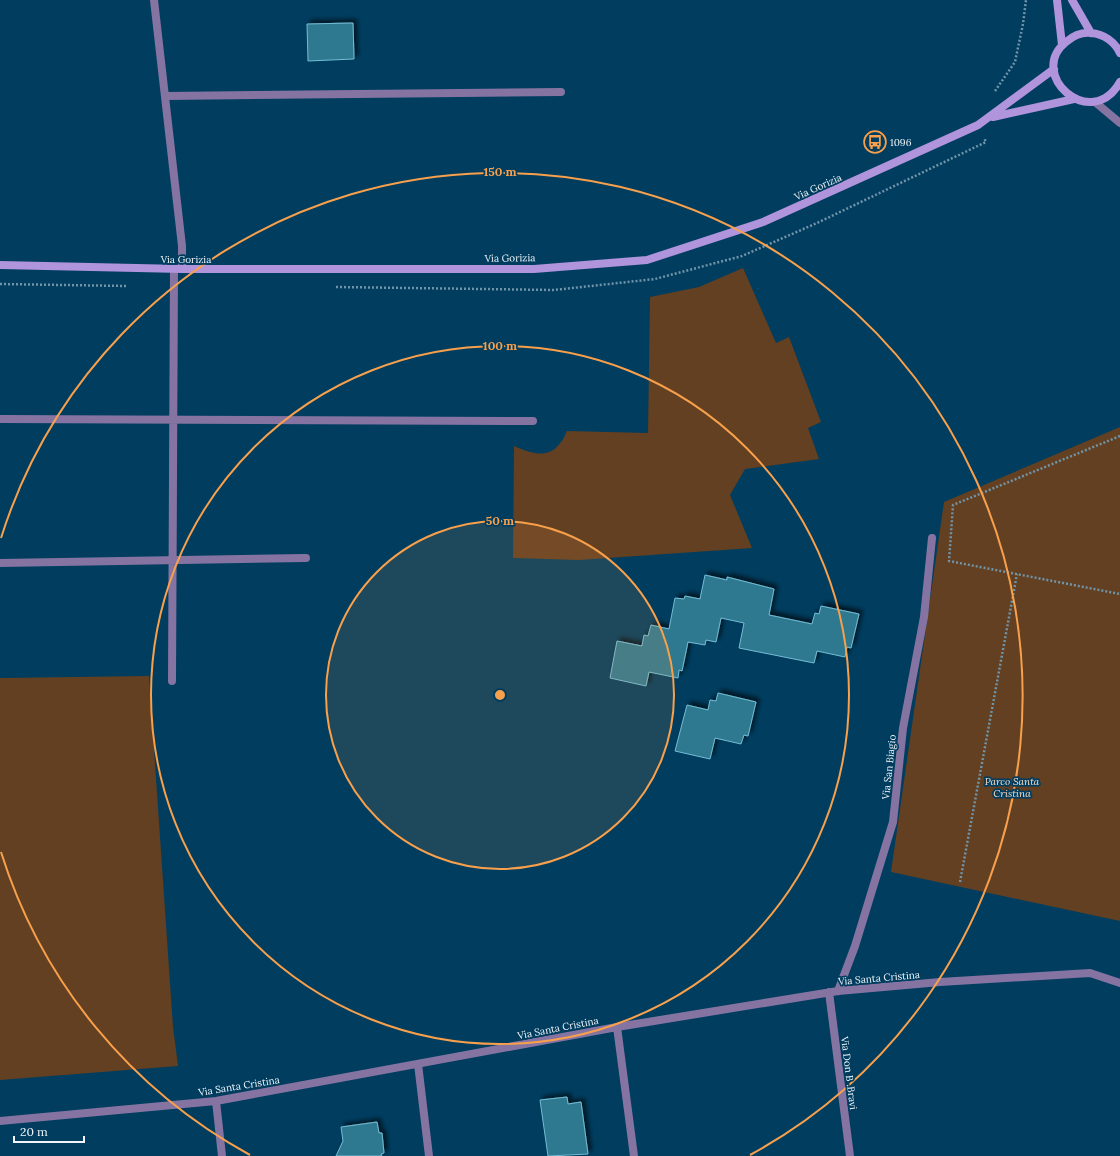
<svg xmlns="http://www.w3.org/2000/svg" width="1120" height="1156" viewBox="0 0 1120 1156" font-family="Lora,serif">
  <style>
    .green { fill: #624021 }
    .building { fill: #2d7990; stroke: #73bcd5; filter: url(#shadow) }
    .lines { fill: none; stroke-linecap: round; stroke-linejoin: round }
    .path { stroke: #7194a8; stroke-width: 2.5; stroke-dasharray: 2 2; stroke-linecap: butt }
    .street { stroke: #8574a2; stroke-width: 8 }
    .secondary { stroke: #b094dc; stroke-width: 8 }
    .ring { fill: none; stroke: #f8a04b; stroke-width: 2 }
    .labels { text-anchor: middle; dominant-baseline: central; stroke-width: 3.5; stroke-linejoin: round; paint-order: stroke }
    .poi-label { font-size: 10px; fill: #f0f6fa; stroke: #003d5f; text-anchor: start }
    .street-label { font-size: 10px; fill: #f0f6fa; stroke: #003d5f }
    .park-label { font-size: 10px; font-style: italic; fill: #feddc2; stroke: #003d5f }
    .centre { fill: #f8a04b; stroke: #003d5f; stroke-width: 2 }
    .ring-label { font-size: 12px; text-anchor: middle; font-weight: bold; fill: #f8a04b; stroke: #003d5f; stroke-width: 3.5; stroke-linejoin: round; paint-order: stroke }
  </style>
  <defs>
    <filter id="shadow"><feDropShadow dx="3.5" dy="-3.5" stdDeviation="2" flood-color="#0009"/></filter>
  </defs>
  <rect width="100%" height="100%" fill="#003d5f"/>
  <path class="green" d="M743,268L776,343L789,337L821,422L808,428L819,459L745,469L730,495L752,548L579,560L513,558L514,446C539,457 555,459 567,431L648,433L650,297L699,287Z
    M1120,427V921L891,872L944,502Z
    M149,676L173,1027L178,1066L0,1080V678Z"/>
  <path class="building" d="M353,23L354,59L308,61L307,24Z
    M705,575L727,580V577L774,589L769,615L812,624L815,613L819,614L821,606L859,614L851,648L847,647L845,657L817,651L814,663L739,648L744,623L721,618L716,642L706,640L705,645L688,642L682,671L679,670L678,678L649,672L646,686L610,678L617,641L642,646L644,635L648,636L651,625L669,629L675,598L684,599L685,596L700,599Z
    M718,693L756,702L748,736L744,735L741,744L715,738L710,759L675,751L687,705L708,710L710,700L716,701Z
    M567,1097L568,1104L581,1102L588,1154L548,1156L540,1100Z
    M377,1122L379,1133H382L384,1153L381,1154L382,1156H336L343,1141L341,1127Z"/>
  <g class="lines">
    <path class="path" d="M995,91L1015,62L1023,24L1026,0
      M0,284L127,286
      M336,287L554,290L655,279L742,256L817,223L986,142L984,138
      M1120,436L953,505L949,561L1120,594
      M960,882L1017,574"/>
    <path class="street" d="M154,0L182,246V269
      M166,96L561,92
      M1095,102L1120,123
      M0,419L533,421
      M0,563L306,558
      M172,681L174,269
      M838,991L855,946L893,822L903,728L924,617L932,538
      M829,992L850,1156
      M617,1027L634,1156
      M418,1064L429,1156
      M216,1101L222,1156
      M0,1121L216,1101L617,1027L838,991L940,982L1090,973L1120,983"/>
    <path class="secondary" d="M1057,0L1062,45
      M1072,0L1091,33
      M1120,53C1115,42 1104,34 1091,33C1082,32 1073,36 1066,42C1026,74 1091,133 1120,82
      M993,117L1074,99
      M0,265L182,269H534L647,260L763,222L978,125L1054,69"/>
  </g>
  <circle cx="500" cy="695" r="174" fill="#f8a04b" fill-opacity=".12"/>
  <g class="ring">
    <circle cx="500" cy="695" r="174"/>
    <circle cx="500" cy="695" r="349"/>
    <path d="M250 1155A523 523 0 0 1 1 852M1 538A523 523 0 1 1 750 1155"/>
  </g>
  <defs>
    <g id="bus-ring" transform="scale(1.15)"><circle r="9.5" fill="#003d5f" stroke="#f8a04b" stroke-width="1.5"/><path d="M-5-6H5V4H4V6H2V4H-2V6H-4V4H-5ZM-3.5-4V0h7V-4ZM-3.5 1.2v1.5H-2V1.2ZM2 1.2v1.5H3.5V1.2Z" fill="#f8a04b"/></g>
  </defs>
  <g fill-rule="evenodd">
    <use href="#bus-ring" x="875" y="142"/>
  </g>
  <g class="labels">
    <g class="poi-label">
      <text x="890" y="142">1096</text>
    </g>
    <g class="street-label">
      <text transform="translate(818 187) rotate(-24)">Via Gorizia</text>
      <text transform="translate(510 258) rotate(-1)">Via Gorizia</text>
      <text x="186" y="259">Via Gorizia</text>
      <text transform="translate(889 767) rotate(-84)">Via San Biagio</text>
      <text transform="translate(879 978) rotate(-5)">Via Santa Cristina</text>
      <text transform="translate(558 1028) rotate(-11)">Via Santa Cristina</text>
      <text transform="translate(849 1073) rotate(83)">Via Don B .Bravi</text>
      <text transform="translate(239 1086) rotate(-9)">Via Santa Cristina</text>
    </g>
    <g class="park-label">
      <text x="1012" y="781">Parco Santa<tspan x="1012" dy="12">Cristina</tspan></text>
    </g>
  </g>
  <circle cx="500" cy="695" r="6" class="centre"/>
  <g class="ring-label">
    <text x="500" y="176">150 m</text>
    <text x="500" y="350">100 m</text>
    <text x="500" y="525">50 m</text>
  </g>
  <path d="M14 1136v6h70v-6" fill="none" stroke="#f0f6fa" stroke-width="2"/>
  <text x="20" y="1136" font-size="12" fill="#f0f6fa" stroke="#003d5f" stroke-width="3" paint-order="stroke">20 m</text>
</svg>
